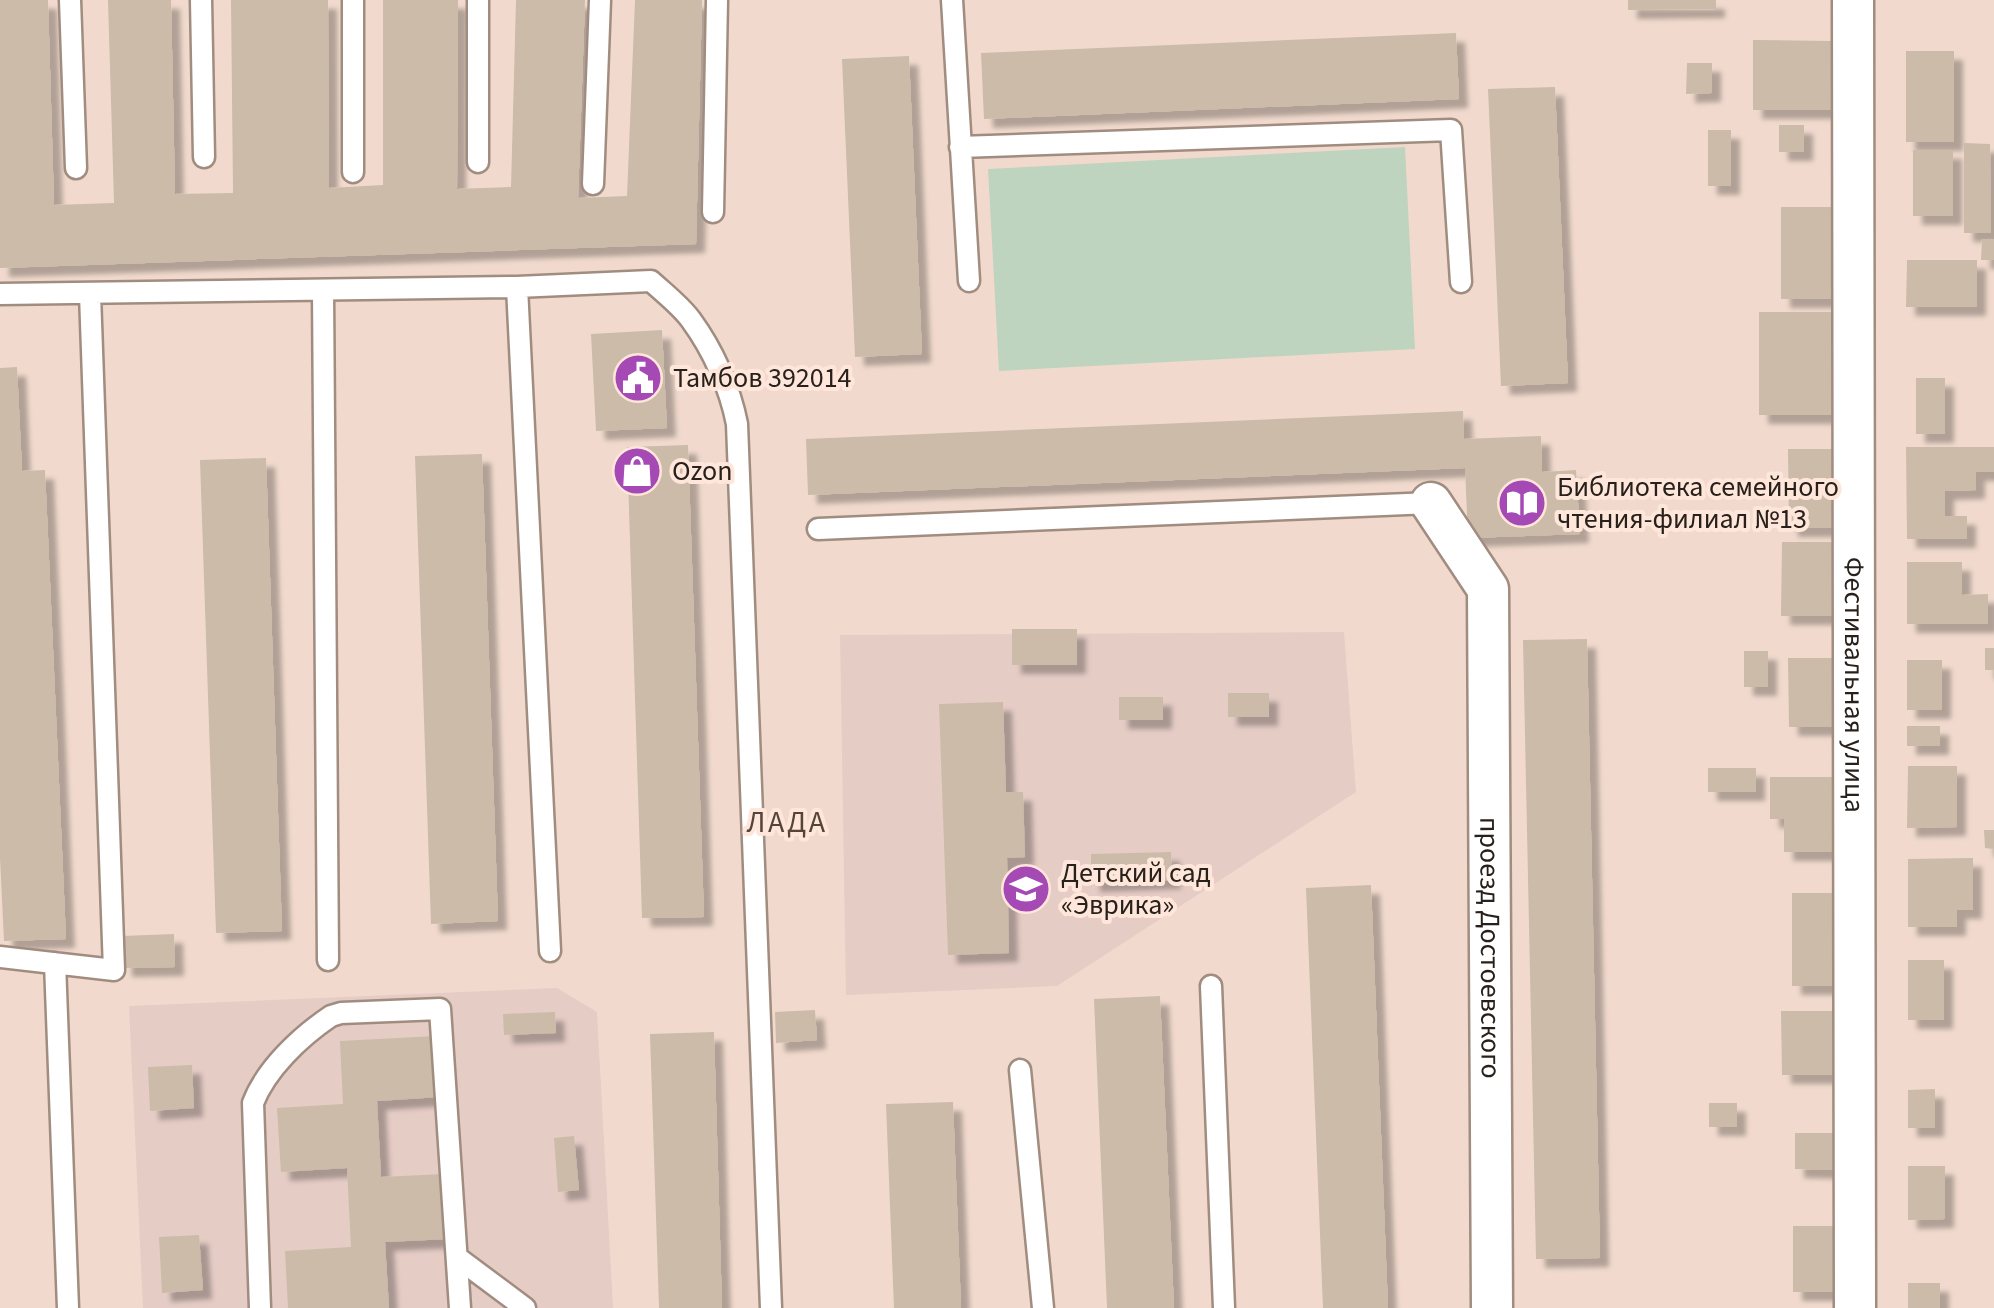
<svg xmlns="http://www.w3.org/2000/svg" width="1994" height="1308" viewBox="0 0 1994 1308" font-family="'Source Sans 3',sans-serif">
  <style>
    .education { fill: #e5ccc5 }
    .green { fill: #bfd4be }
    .building { fill: #ccbba9; filter: url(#shadow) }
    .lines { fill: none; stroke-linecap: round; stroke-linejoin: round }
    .service-casing { stroke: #a18c80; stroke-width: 25 }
    .minor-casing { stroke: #a18c80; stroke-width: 45 }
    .service { stroke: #fff; stroke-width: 20 }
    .minor { stroke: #fff; stroke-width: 40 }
    .labels { text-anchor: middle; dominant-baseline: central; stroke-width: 8; stroke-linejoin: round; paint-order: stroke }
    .poi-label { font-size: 28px; fill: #28201b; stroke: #fee7da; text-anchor: start }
    .street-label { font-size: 28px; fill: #28201b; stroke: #fee7da }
    .neighbourhood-label { font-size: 30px; letter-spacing: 2.5px; fill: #564439; stroke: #fee7da }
  </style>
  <defs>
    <filter id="shadow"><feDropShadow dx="9" dy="9" stdDeviation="2.5" flood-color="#0004"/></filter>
  </defs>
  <rect width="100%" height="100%" fill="#f1dacd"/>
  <path class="education" d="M1344,632L1356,792L1057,986L846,995L840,635Z
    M557,988L597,1012L613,1308H143L129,1006Z"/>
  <path class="green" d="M1405,147L1415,349L999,371L988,169Z"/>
  <path class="building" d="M0,0H48L54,205L114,203L108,0H171L175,194L233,193L231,0H328L329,188L383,185V0H458L457,189L511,187L516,0H585L578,198L627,196L635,0H702L696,244L0,268Z
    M1628,0H1716V9L1628,10Z
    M1456,33L1459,99L984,119L981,53Z
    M1753,40L1832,41V110H1753Z
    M1906,51H1954V142H1906Z
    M909,56L922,354L855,357L842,59Z
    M1687,63H1712V93L1686,94Z
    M1555,87L1568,383L1501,386L1488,89Z
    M1779,125H1804V152H1779Z
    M1708,130H1731V186H1708Z
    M1964,143L1990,144L1991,233H1964Z
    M1913,150H1953V216H1913Z
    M1781,207H1832V299H1781Z
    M1982,239H1994V260H1981Z
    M1907,260H1977V307H1906Z
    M1759,312H1832V415H1759Z
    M662,330L667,428L596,431L591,334Z
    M17,367L22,471L45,470L66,939L4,941L0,858V368Z
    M1916,378H1945V434H1916Z
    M1463,411L1464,439L1541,436L1542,472L1576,470L1580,534L1468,538L1465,468L808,495L806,439Z
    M688,445L704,917L642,918L627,447Z
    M1906,447H1994V472H1976V490L1945,491V516H1967V539H1907Z
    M1788,449H1833V528H1789Z
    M482,454L498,921L431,924L415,456Z
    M266,458L282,931L216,933L200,460Z
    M1782,542H1833V616H1781Z
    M1907,562H1962V595L1988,594V624H1907Z
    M1012,629H1077V665H1012Z
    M1587,639L1600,1258L1536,1259L1523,640Z
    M1985,648H1994V670H1985Z
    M1744,651H1768V687H1744Z
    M1788,658H1833V727H1789Z
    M1907,660H1942V710H1907Z
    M1228,693H1269V717H1228Z
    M1119,697H1163V720H1119Z
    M1003,702L1006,792H1023L1025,857L1007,858L1009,953L948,955L939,704Z
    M1907,726H1940V746H1907Z
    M1908,766H1957V827L1907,828Z
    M1708,768H1756V792H1708Z
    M1770,777H1833V852H1784V819H1770Z
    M1984,830H1994V849L1985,848Z
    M1171,852L1172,880L1091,883V854Z
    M1973,858V910H1957V927H1908V859Z
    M1371,885L1388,1308H1323L1306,888Z
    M1792,893H1833V986H1792Z
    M174,934L175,967L123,968L122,936Z
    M1908,960H1944V1020H1908Z
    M1160,996L1174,1308H1107L1094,999Z
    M815,1010L817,1040L776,1043L775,1012Z
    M1781,1011H1833V1075H1782Z
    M555,1012L556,1033L504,1035L503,1014Z
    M714,1032L722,1308H659L650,1034Z
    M436,1036L440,1097L377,1101L381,1177L444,1174L448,1239L385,1242L389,1308H288L285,1251L351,1247L347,1168L281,1172L277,1108L343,1104L340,1041Z
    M192,1065L194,1108L150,1111L148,1067Z
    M1935,1089V1128H1908V1090Z
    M953,1102L961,1308H894L886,1104Z
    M1709,1103H1737V1127H1709Z
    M1795,1133H1834L1833,1170L1795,1169Z
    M574,1136L579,1190L558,1192L554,1138Z
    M1908,1166H1945V1219L1908,1220Z
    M1793,1226H1834V1292H1793Z
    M199,1235L203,1290L162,1293L159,1237Z
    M1908,1283H1940V1308H1908Z"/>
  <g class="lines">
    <g class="service-casing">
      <path id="service" d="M70,0L76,168
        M201,0L204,157
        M952,0L969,281
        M960,147L1451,130L1461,282
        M478,162V0
        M353,172V0
        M593,184L600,0
        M713,212L717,0
        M517,287L550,951
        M323,290L328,960
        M0,294L517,287L651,281C664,293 681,306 691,320C713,350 730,388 737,424L771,1308
        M818,529L1431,503
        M0,957L114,970L90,294
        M55,963L68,1308
        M1211,986L1224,1308
        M1020,1070L1043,1308
        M458,1258L525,1308
        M260,1308L253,1103C266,1069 300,1037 331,1016L341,1013L440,1009L460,1308"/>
    </g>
    <g class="minor-casing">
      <g id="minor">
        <path id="s1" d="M1853,0L1855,1308"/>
        <path id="s2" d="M1431,503L1488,589L1492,1308"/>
      </g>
    </g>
    <use href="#service" class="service"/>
    <use href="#minor" class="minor"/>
  </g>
  <defs>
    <g id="civic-disc" transform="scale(2.5)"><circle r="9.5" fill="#a54ab5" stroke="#fee7da"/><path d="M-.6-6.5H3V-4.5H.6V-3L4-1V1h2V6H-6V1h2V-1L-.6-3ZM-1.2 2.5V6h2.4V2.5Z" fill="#fff"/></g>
    <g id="shop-disc" transform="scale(2.5)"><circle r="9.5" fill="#a54ab5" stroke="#fee7da"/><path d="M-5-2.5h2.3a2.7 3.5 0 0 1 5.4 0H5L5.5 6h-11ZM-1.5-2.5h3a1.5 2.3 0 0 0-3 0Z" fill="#fff"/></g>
    <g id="library-disc" transform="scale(2.5)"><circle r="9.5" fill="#a54ab5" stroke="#fee7da"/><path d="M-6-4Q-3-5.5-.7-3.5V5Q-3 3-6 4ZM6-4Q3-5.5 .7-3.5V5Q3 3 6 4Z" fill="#fff"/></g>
    <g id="school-disc" transform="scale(2.5)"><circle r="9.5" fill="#a54ab5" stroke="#fee7da"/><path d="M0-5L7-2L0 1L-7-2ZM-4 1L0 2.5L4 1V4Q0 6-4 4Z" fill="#fff"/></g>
  </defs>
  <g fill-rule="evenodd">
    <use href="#civic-disc" x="638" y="378"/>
    <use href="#shop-disc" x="637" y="471"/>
    <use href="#library-disc" x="1522" y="503"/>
    <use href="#school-disc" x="1026" y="889"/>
  </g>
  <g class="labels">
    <g class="poi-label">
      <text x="673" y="378">Тамбов 392014</text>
      <text x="672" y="471">Ozon</text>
      <text x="1557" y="487">Библиотека семейного<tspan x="1557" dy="32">чтения-филиал №13</tspan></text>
      <text x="1061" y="873">Детский сад<tspan x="1061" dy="32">«Эврика»</tspan></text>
    </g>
    <g class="street-label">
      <text stroke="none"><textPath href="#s1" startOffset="685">Фестивальная улица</textPath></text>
      <text stroke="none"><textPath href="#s2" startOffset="462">проезд Достоевского</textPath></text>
    </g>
    <g class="neighbourhood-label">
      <text x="787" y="822">ЛАДА</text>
    </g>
  </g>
</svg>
